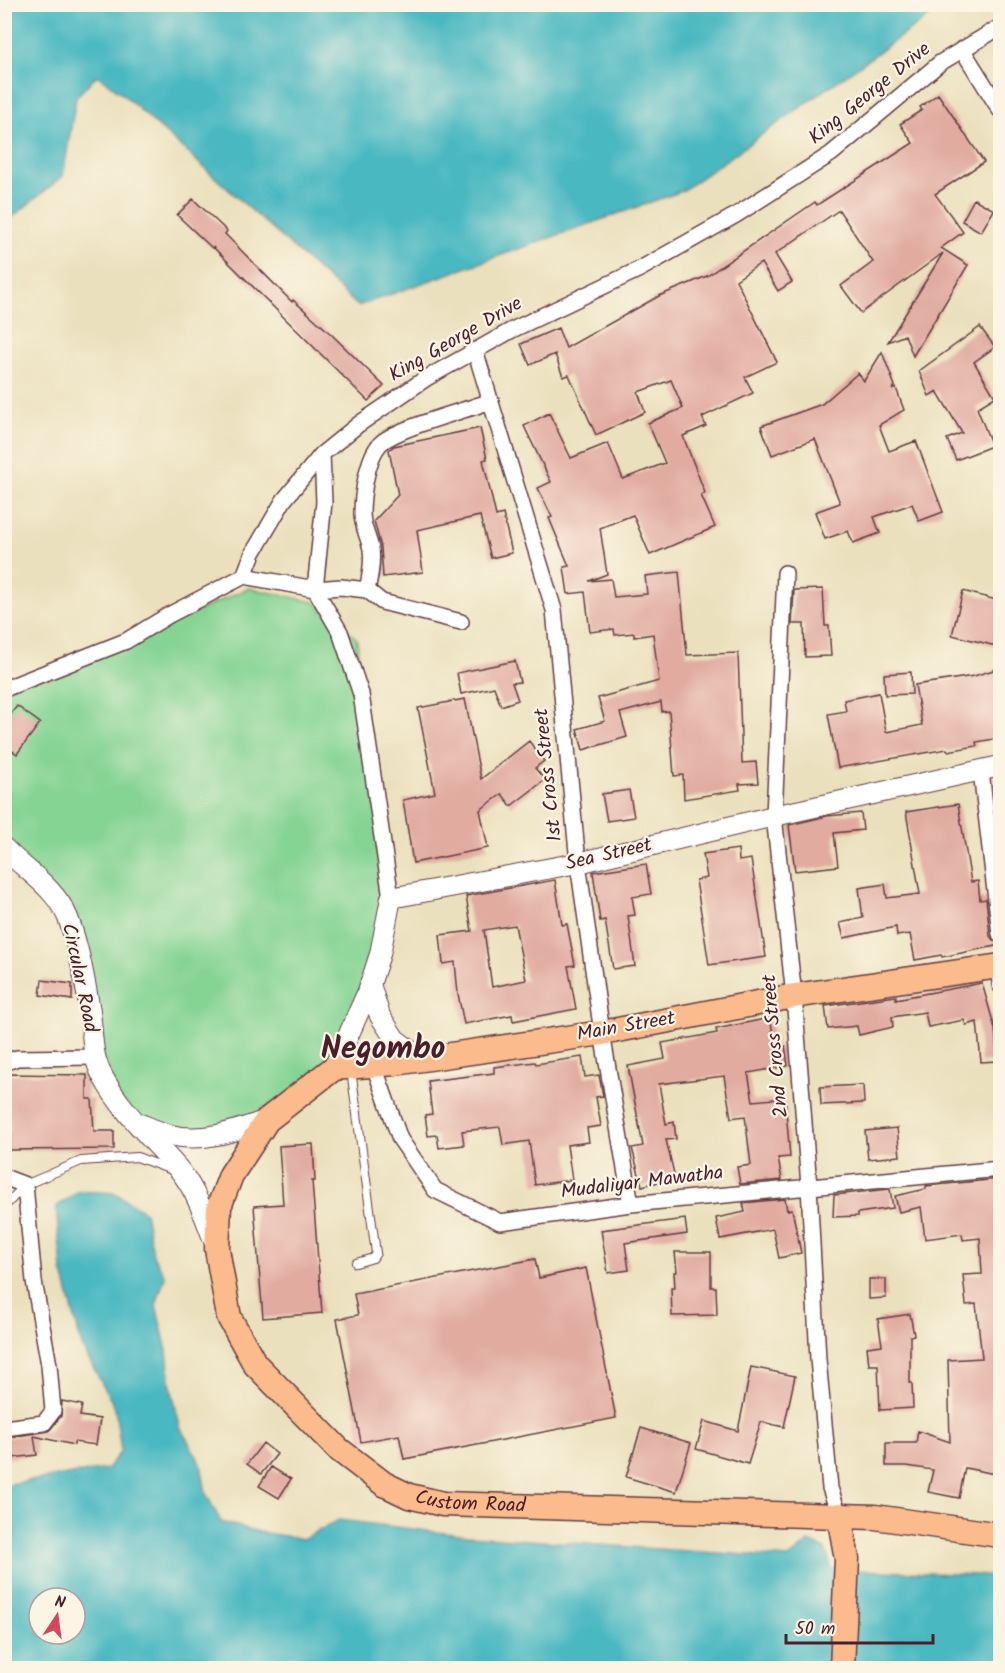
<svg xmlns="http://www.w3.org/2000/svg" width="1005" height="1673" viewBox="0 0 1005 1673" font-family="Kalam,sans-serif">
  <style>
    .pitch { fill: #86d494; stroke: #687a60; stroke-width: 1.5 }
    .water { fill: #49b8c1; stroke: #4a6c76; stroke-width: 1.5; fill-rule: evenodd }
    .building { fill: #e1aba0; fill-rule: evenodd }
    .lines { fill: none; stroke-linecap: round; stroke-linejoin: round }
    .service-casing { stroke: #623c41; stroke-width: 10 }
    .minor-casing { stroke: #623c41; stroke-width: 18 }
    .tertiary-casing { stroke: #623c41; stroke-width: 22 }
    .primary-casing { stroke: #623c41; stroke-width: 27 }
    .service { stroke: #fff; stroke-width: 8 }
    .minor { stroke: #fff; stroke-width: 15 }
    .tertiary { stroke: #fff; stroke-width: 20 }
    .primary { stroke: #fbbb8c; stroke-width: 24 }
    .labels { text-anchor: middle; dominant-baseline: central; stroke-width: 4.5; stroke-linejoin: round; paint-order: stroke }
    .street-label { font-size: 20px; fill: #4a1f2b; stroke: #fcf5e5 }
    .town-label { font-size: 32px; font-weight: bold; fill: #4a1f2b; stroke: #fcf5e5 }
  </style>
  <rect width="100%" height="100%" fill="#fcf5e5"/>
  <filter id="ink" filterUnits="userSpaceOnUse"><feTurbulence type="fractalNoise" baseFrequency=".0167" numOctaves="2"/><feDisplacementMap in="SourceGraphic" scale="12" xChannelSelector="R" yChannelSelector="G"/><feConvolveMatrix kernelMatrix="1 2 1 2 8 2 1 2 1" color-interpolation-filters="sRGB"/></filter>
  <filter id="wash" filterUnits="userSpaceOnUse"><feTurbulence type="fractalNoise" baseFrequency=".008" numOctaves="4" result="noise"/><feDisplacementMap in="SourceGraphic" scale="24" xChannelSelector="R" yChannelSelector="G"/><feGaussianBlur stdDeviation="1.35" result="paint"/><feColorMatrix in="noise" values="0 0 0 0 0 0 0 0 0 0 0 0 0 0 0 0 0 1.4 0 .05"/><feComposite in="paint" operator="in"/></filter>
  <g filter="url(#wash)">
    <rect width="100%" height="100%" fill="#ebe0bd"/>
    <path class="pitch" d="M249,588L314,602L357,639L361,694L391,898L334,1068L267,1120L216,1136L133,1121L110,1088L68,917L5,848V689L171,623Z"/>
    <path class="water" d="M5,4H945V5L682,191L358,306L120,92L97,75L76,97L63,176L5,223Z
      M79,1191L115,1193L145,1212L153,1255L165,1276L156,1305L167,1351L171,1387L180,1427L201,1464L206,1494L221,1522L259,1532L303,1539L339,1520L468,1536L789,1558L809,1542L825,1549L832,1569L1000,1576V1668H5L4,1485L107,1469L121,1451L115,1408L82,1346L62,1269L56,1207ZM39,1598H75V1634H39Z"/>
    <g id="blocks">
      <path class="building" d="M938,94L984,162L935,194L963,232L941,248L968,265L913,356L905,335L888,342L943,253L861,313L841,286L873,262L839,210L775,254L792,282L778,291L761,263L736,280L777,362L745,377L753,393L702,417L706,426L683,436L705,493L701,495L715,527L650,555L633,515L600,528L607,574L589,581L611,579L614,597L647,594L645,576L679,572L687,655L738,653L742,763L756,762L758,783L739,784L740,790L684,799L683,775L674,776L669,711L662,712L661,702L620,713L627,737L583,750L577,729L605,721L598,698L659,681L653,634L634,637V633L615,635L614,629L590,632L585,592L568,594L564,567L569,566L549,518L552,517L538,488L551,482L524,426L549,413L571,458L608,443L623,479L665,463L648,423L683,408L671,380L638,392L645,412L596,435L569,375L563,377L555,354L530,365L521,344L558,328L566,348L659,296L707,276L815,202L817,205L913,143L900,124L922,110L920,107Z
        M193,199L227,231L225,234L292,302L293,300L329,332L384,386L368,401L213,247L212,248L177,215Z
        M974,199L994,210L981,232L962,221Z
        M980,327L995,347L974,362L995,397L977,408L992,446L956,460L947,439L962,433L937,391L929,396L919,371Z
        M882,352L895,386L892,390L896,388L904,410L879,425L889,451L916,441L943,512L919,521L912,504L874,517L880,533L853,543L848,531L825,539L815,512L840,503L815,439L772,455L761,426L822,404L858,373L864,381Z
        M480,428L487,459L483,460L496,516L503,514L512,553L491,558L480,516L417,530L423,572L383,577L381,547L374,521L398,495L389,450L394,446Z
        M823,589L825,626H829L831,656L805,657L804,624H792L794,590Z
        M963,591L1000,601V647L952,635Z
        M515,661L520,682L512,683L518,700L501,706L494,687L461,694L457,673Z
        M1000,668V738L976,742L977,746L948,751L947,749L838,768L828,714L846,711L844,700L879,693L886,732L922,725L915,685L974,676Z
        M911,672L912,694L885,695L884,674Z
        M465,699L481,779L529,741L544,761L535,768L545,780L511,806L502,794L480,810L488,848L413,863L403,800L435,793L418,708Z
        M17,706L40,723L17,754L4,745V723Z
        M629,790L634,817L607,821L602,794Z
        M958,804L971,882L978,881L980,900L986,899L990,936L993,940L1000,945L942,957L941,955L915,960L910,934L897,936L896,927L844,938L840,923L863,918L859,888L885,884L887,898L920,894L906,812Z
        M861,813L863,830L834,833L838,866L795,871L789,825L827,816Z
        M738,849L739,861L751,859L766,957L709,965L696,880L707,878L703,854Z
        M646,864L651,894L632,897L635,915L628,916L635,966L613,969L605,920L600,921L593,872Z
        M555,880L562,925L567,924L575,965L568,966L576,1009L513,1021L512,1015L464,1024L458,994L455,962L443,964L440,935L472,931L466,896ZM515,925L526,980L492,987L484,930Z
        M42,980L72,984V1000L40,995Z
        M982,983L995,1029L998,1061L981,1062L977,1022L966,1025L964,1020L928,1027L925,1012L892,1017L893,1027L859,1035L857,1026L828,1029L825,1006L896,996V999Z
        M770,1018L776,1048L785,1046L788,1066L748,1073L753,1101L785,1098L790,1157L778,1158L782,1180L740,1184L737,1167L751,1165L745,1116L731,1118L724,1076L659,1084L666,1124L674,1122L676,1139L666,1140L675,1178L642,1186L632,1148L643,1146L628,1066L665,1059L662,1043L717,1033L716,1029Z
        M582,1057L585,1077L599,1075L603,1096L596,1097L601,1126L587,1128L589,1142L567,1145L572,1180L535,1185L529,1141L503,1145L500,1127L462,1131L464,1145L439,1148L437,1135L428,1136L425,1115L432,1114L428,1081L494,1073V1067L535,1062L536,1064Z
        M4,1074L87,1075V1099H92L94,1131H114V1149L7,1150V1132H10L8,1092H4Z
        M863,1085L864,1103L821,1105L820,1087Z
        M897,1128L900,1156L868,1159L865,1131Z
        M313,1144L315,1181H312L322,1313L263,1318L254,1206L283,1204L279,1146Z
        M1000,1179V1475L965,1468L959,1498L928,1492L933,1470L907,1466H886V1443H916L918,1431L950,1442L948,1360L982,1358L976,1304L966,1305L963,1275L982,1274L980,1238L963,1240L962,1234L925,1239L921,1207L899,1212L895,1196L926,1189V1186Z
        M890,1189L893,1208L858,1213V1216L833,1217L834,1195Z
        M785,1199L787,1210L792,1209L801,1253L779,1258L773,1229L720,1239L716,1218L745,1212L743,1203Z
        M685,1219L687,1234L625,1243L629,1270L608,1273L601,1230Z
        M675,1252H711V1287H716L717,1315L672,1316L671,1288H675L674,1272H677Z
        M535,1259L539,1278L586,1268L616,1418L404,1459L399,1435L361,1442L337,1319L358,1315L354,1294Z
        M869,1279H886V1298L869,1299Z
        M910,1314L914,1335L910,1336V1383H912L913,1408L880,1410L878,1365H869L867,1347L882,1345L878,1319Z
        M751,1367L795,1376L784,1427L761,1422L748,1464L696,1449L704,1421L738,1431Z
        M62,1401L82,1405L80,1416L100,1419L96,1445L74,1442V1445L34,1436L37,1455L4,1459V1438L49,1431L61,1416Z
        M641,1428L691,1443L676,1492L626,1477Z
        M263,1443L277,1454L261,1474L247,1464Z
        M271,1467L291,1479L279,1498L259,1486Z"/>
    </g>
  </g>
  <g filter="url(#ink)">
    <use href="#blocks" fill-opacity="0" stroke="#623c41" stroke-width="1.5"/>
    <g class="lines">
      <g class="service-casing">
        <path id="service" d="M351,1070L376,1253L373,1258L356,1263
          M4,1207L25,1185L81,1161L137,1157L172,1170"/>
      </g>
      <g class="minor-casing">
        <path id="minor" d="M962,49L1000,110
          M475,350L554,610L578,863L602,1033L631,1204
          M785,573L774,816L794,996L809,1186L818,1359L830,1488L839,1515
          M244,576L253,553L284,500L322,454
          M367,590C370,577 373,563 371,549C369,538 362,526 362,514C362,495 367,458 380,444C396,428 467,410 491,401
          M4,689L126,641L169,615L244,576L315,589L341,587L367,590L382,602L461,622
          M981,771L1000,934
          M391,898L361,694L340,632L315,589L324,502L322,454L359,424L425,379L512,330L640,269L736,215L831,154L940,63L1000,27
          M999,966L1000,985
          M4,1063L17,1058L94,1057
          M374,1066L400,1139L435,1190L500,1222L631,1204L1000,1169
          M4,1177L25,1185L34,1281L49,1365L53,1411L44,1423L4,1428"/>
      </g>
      <g class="tertiary-casing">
        <path id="tertiary" d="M4,848C26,871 55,887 68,918C79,947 85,981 90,1011C93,1035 91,1055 103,1077C123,1114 155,1141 181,1172C198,1194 206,1221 216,1246
          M370,984L380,1016L395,1039L422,1059
          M334,1068L368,991L380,954L391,898L578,863L774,816L1000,766
          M138,1123C148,1127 159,1132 170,1135C203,1143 236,1131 267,1120"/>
      </g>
      <g class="primary-casing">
        <g id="primary">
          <path id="s1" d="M1000,966L794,996L602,1033L395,1063L334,1068L267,1120L231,1175L219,1207L217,1249L229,1317L255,1364L338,1449L384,1484L409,1496L443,1504L875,1517L1000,1535"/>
          <path d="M839,1515L847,1559L842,1668"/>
        </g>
      </g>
      <use href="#service" class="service"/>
      <use href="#minor" class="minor"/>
      <use href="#tertiary" class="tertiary"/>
      <use href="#primary" class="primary"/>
    </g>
  </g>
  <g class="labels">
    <g class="street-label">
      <text transform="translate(870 94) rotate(-39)">King George Drive</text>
      <text transform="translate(456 340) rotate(-30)">King George Drive</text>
      <text transform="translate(549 775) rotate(-96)">1st Cross Street</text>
      <text transform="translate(609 855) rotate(-13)">Sea Street</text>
      <text transform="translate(79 978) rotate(78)">Circular Road</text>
      <text transform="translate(626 1027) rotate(-10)">Main Street</text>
      <text transform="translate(776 1046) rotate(-95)">2nd Cross Street</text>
      <text transform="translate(642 1183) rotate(-7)">Mudaliyar Mawatha</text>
      <text stroke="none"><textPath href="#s1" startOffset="1290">Custom Road</textPath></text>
    </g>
    <g class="town-label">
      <text x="383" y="1049">Negombo</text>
    </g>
  </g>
  <rect width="1005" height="1673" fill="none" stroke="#fcf5e5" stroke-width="24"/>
  <g transform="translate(57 1616) rotate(13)"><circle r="28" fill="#fcf5e5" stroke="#b59f9b" stroke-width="1.5"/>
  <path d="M0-4.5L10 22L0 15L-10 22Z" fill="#d1495b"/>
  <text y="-9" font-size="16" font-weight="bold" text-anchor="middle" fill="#4a1f2b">N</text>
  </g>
  <path d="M786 1634v9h147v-9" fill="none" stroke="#4a1f2b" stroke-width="3"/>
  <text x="795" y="1634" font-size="18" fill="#4a1f2b" stroke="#fcf5e5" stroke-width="4.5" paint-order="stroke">50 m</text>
</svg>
